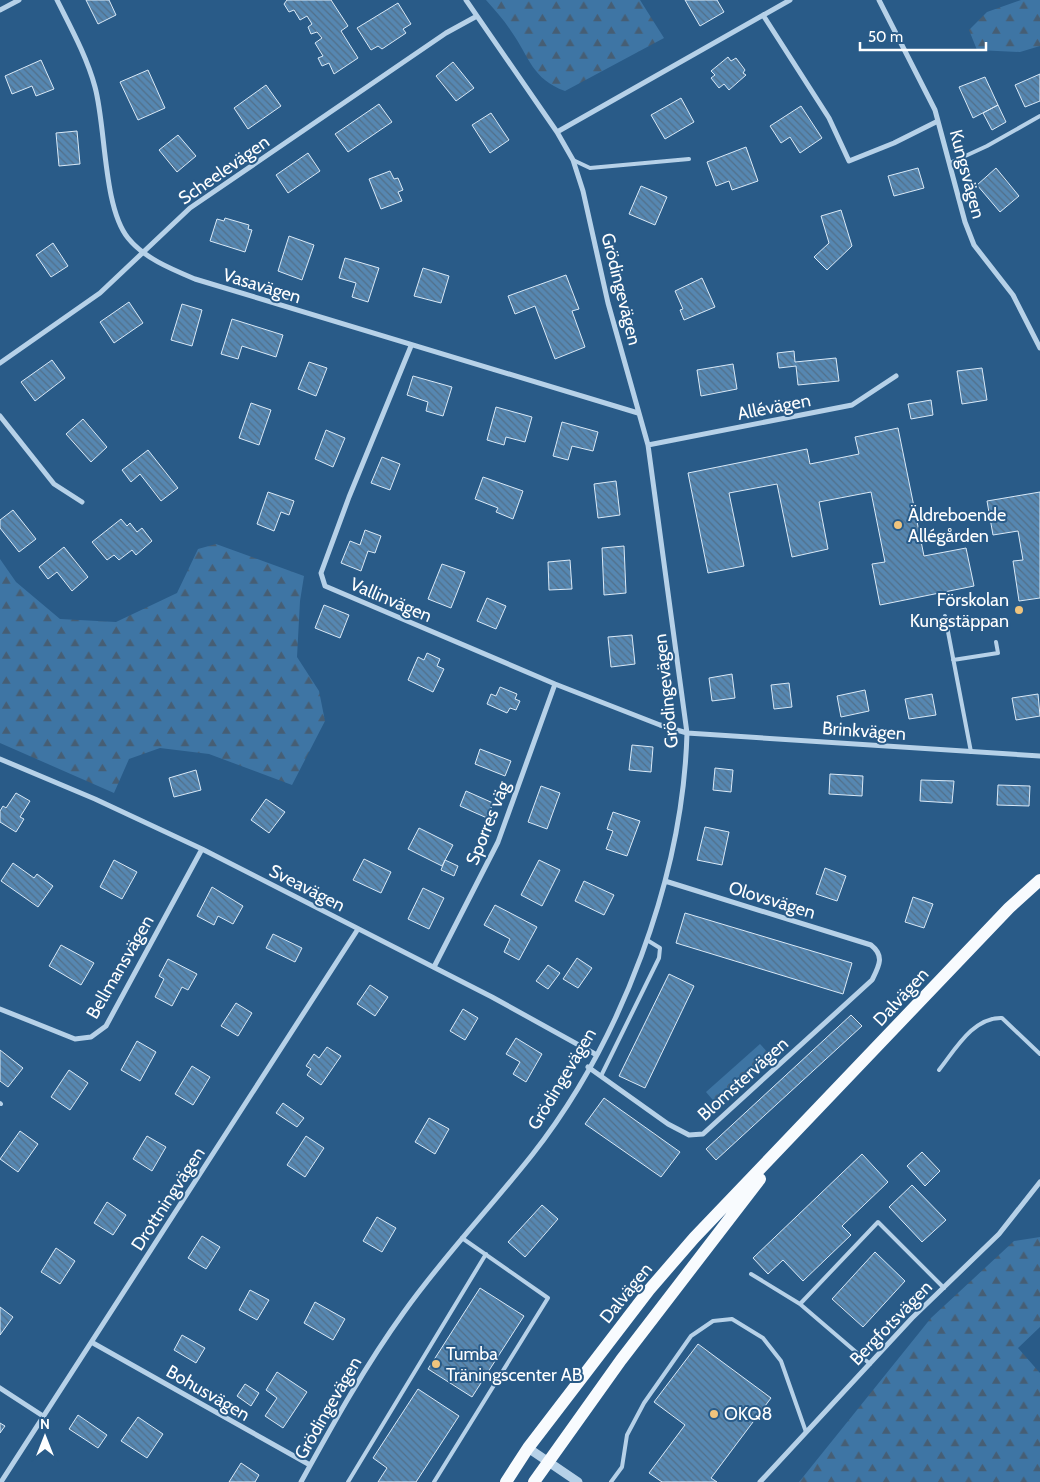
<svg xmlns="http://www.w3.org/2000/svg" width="1040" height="1482" viewBox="0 0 1040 1482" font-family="Cabin,sans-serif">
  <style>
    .forest { fill: url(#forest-firs) }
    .park { fill: url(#park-crowns) }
    .building { fill: url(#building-back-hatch); stroke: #d9e9f7 }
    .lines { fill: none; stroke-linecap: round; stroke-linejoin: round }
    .service { stroke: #b6d1e8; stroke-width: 4 }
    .minor { stroke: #b6d1e8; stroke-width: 5 }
    .tertiary { stroke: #b6d1e8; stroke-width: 9 }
    .primary { stroke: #f8fbfe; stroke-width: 12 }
    .poi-dot { fill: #efc47d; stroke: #295b88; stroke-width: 2 }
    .labels { text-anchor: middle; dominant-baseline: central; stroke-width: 4; stroke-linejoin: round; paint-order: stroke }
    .street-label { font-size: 18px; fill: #fff; stroke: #295b88 }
    .poi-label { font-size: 18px; fill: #fff; stroke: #295b88; text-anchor: start }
  </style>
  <defs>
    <pattern id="forest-firs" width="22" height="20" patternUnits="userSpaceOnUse" patternTransform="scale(1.25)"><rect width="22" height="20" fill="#3e75a4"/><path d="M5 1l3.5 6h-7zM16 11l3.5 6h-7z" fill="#465e74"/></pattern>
    <pattern id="park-crowns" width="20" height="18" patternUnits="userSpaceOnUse" patternTransform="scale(1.25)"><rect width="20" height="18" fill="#3e75a4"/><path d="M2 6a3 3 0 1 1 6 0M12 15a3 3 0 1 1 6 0" fill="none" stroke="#465e74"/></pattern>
    <pattern id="building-back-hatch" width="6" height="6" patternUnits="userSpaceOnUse" patternTransform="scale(1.25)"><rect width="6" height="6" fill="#5687b1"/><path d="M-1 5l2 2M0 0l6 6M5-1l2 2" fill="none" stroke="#526f89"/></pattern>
  </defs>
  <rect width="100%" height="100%" fill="#295b88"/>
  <path class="forest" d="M486,0H640L664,38L565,91C532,79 530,58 511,31C504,20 495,10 486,0Z
    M1021,0H1040V46L1020,52L977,50L969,30L987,12Z
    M216,544L304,576L300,601L297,657L319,691L325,721L292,785L209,754L160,748L129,759L114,793L0,743V559L16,582L60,619L116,622L177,593L198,549Z
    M1040,1237V1327L1018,1348L1040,1373V1482H799L931,1318L1014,1241Z"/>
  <path class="park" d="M760,1044L773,1058L718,1106L706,1092Z"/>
  <path class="building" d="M86,0H109L116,15L98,24Z
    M287,0H331L348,26L341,31L358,58L334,74L329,63L322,66L318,58L323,56L315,43L322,38L317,32L311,34L308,27L312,24L307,16L300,20L294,10L289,12L284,4Z
    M685,0H717L724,12L700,26Z
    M398,3L411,24L403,29L406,33L382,49L378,46L371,50L357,28Z
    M728,57L731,61L736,58L745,70L743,73L746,75L729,90L724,84L719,88L711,78L715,75L711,71Z
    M41,60L54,89L36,96L32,86L12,94L5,76Z
    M453,62L474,88L456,101L436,76Z
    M148,70L165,108L138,120L120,82Z
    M1040,74V101L1025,107L1015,85Z
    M985,77L998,105L973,118L959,87Z
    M266,85L281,106L248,129L234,108Z
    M681,98L694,122L665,139L651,115Z
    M379,104L392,122L348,152L335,134Z
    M998,105L1006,122L992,130L983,113Z
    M801,106L822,138L800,153L790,137L781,143L770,126Z
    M491,113L509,140L490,153L472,125Z
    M77,131L80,164L59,166L56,133Z
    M178,135L196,156L177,172L159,150Z
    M746,147L758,181L732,190L729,181L716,186L707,162Z
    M308,153L320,171L288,193L276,175Z
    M918,168L924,188L894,196L888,176Z
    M996,168L1019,196L1000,212L977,185Z
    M390,171L394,179L398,178L403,190L398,192L402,201L381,209L369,179Z
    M641,186L667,197L655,225L629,214Z
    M841,210L852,246L827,270L814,257L829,243L821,216Z
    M225,218L249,225L248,229L252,230L245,252L210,241L217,219L224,221Z
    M289,236L314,245L302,280L278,271Z
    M53,243L68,266L51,277L36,255Z
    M345,258L379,268L368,302L352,297L356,283L339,278Z
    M423,268L449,276L441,303L414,296Z
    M566,275L579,309L572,311L585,347L555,359L535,306L515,314L508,296Z
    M702,278L715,307L684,320L680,310L683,309L675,291Z
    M129,302L143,323L114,343L100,322Z
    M182,304L202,310L192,346L171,340Z
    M232,319L283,335L276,357L242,346L238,359L221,354Z
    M794,351L795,362L836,358L839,381L798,385L796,366L779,368L777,353Z
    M52,360L65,378L35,401L21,382Z
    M309,362L327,368L316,396L298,389Z
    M733,364L737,389L701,396L697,370Z
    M982,368L987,400L962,404L957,371Z
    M413,376L452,387L443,416L426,411L428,402L407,395Z
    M931,400L933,415L911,419L908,404Z
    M251,403L271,410L259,445L239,438Z
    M496,407L532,417L525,442L506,437L504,445L487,440Z
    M83,419L107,447L91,462L66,434Z
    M562,422L598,432L593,451L572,446L568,460L553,456Z
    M898,428L924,556L966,548L974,586L880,605L872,564L885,562L871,492L819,502L828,549L792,557L777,484L729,493L744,566L708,573L688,473L807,449L810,464L859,454L855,437Z
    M326,430L345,438L333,467L315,459Z
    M148,450L178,488L161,501L140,474L131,482L122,470Z
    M382,457L400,464L390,490L371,483Z
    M483,477L523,491L513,519L496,512L498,508L475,499Z
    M616,481L620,515L598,518L594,484Z
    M268,492L294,501L289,515L281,512L274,531L257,524Z
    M1040,492V598L1019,601L1013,561L1023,560L1018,531L993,535L987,501Z
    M13,510L36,539L19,552L0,528V520Z
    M121,519L127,526L130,523L137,532L142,528L152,541L136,555L132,550L119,560L114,555L107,560L92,542Z
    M365,530L381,536L375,553L368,551L361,571L341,563L350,541L360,545Z
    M624,546L626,593L604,595L602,548Z
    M64,547L88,577L72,591L57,572L48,579L39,567Z
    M570,560L572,589L549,590L548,562Z
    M442,564L465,572L451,608L428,599Z
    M487,598L506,606L496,629L477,621Z
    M324,605L349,615L340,638L315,628Z
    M632,635L635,664L611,667L608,637Z
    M427,653L440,659L437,666L444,669L433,692L408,680L418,657L424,660Z
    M732,674L735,698L712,701L709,678Z
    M789,683L792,707L774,709L771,685Z
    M500,687L517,694L515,699L520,701L516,710L510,708L507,713L487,704L491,694L496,696Z
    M865,690L869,711L841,717L837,696Z
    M932,694L936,715L909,719L905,699Z
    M1038,694L1040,716L1016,720L1012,698Z
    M632,745L653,747L651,772L629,770Z
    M480,749L511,761L505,776L475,764Z
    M715,768L733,770L731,792L713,790Z
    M196,770L201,790L174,797L169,778Z
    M830,774L863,776L862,796L829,794Z
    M921,780L954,781L952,803L920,801Z
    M998,785L1030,786L1029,806L997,805Z
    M541,786L560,793L547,829L528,822Z
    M466,791L493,803L487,818L460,806Z
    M16,793L30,801L20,817L24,819L16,832L0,822V811L3,806L6,808Z
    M266,799L285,812L269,833L251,820Z
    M613,812L640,821L627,856L606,849L613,831L607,829Z
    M705,827L729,832L722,865L697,860Z
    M419,828L453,845L442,866L408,849Z
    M364,859L391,872L381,893L353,880Z
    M114,860L137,872L122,899L100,887Z
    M445,860L458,866L454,876L441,870Z
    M539,860L560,870L542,906L521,895Z
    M13,863L34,878L37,874L53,886L38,907L1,881Z
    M825,868L846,876L837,901L816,894Z
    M584,881L614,895L604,915L575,901Z
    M212,887L243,906L233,924L218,916L214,925L197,916Z
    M423,888L444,898L429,929L408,919Z
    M913,897L933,904L924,928L905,922Z
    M495,905L537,927L519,960L504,952L510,939L484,925Z
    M685,913L852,963L843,994L676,943Z
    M273,934L302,948L295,962L266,948Z
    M61,945L94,963L81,985L49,966Z
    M577,958L592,968L578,988L563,979Z
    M168,959L197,974L188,990L182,987L172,1006L155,997L164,979L159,976Z
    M548,965L560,973L548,989L536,981Z
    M669,974L694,986L645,1088L619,1076Z
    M370,985L388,997L375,1016L357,1004Z
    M236,1003L252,1013L238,1036L221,1026Z
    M463,1009L478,1018L465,1040L450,1031Z
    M851,1015L862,1026L716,1160L706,1149Z
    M516,1038L542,1054L526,1082L513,1074L520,1062L506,1054Z
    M137,1041L156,1052L140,1081L121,1070Z
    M327,1047L341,1056L321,1085L307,1075L311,1069L306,1066L314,1054L319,1058Z
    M0,1050L23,1068L8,1087L0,1081Z
    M192,1066L210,1077L193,1105L175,1094Z
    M69,1070L88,1083L70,1110L51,1097Z
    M604,1098L680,1152L661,1177L585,1124Z
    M283,1103L304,1118L297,1127L276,1113Z
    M429,1118L449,1129L435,1154L415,1142Z
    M20,1131L38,1144L18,1172L0,1159Z
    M147,1136L166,1147L152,1171L133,1159Z
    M306,1136L324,1148L305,1177L287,1165Z
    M922,1152L940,1171L925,1186L907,1166Z
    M862,1154L888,1182L842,1226L851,1235L803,1281L783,1260L768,1274L753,1258Z
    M912,1185L946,1220L922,1242L889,1207Z
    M107,1202L126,1215L113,1235L94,1223Z
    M542,1205L558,1219L525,1257L508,1242Z
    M377,1217L396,1228L382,1252L363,1241Z
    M202,1236L220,1247L206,1269L188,1258Z
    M56,1248L75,1261L60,1284L41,1272Z
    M875,1252L905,1281L863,1327L832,1299Z
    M480,1288L524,1316L472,1397L428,1369Z
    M250,1290L269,1300L257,1320L239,1310Z
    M315,1302L345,1319L333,1340L304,1323Z
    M0,1307L13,1317L0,1335Z
    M182,1335L205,1348L196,1363L174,1350Z
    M698,1344L771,1398L711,1478L717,1482H662L649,1473L685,1425L654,1402Z
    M277,1372L307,1392L283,1428L265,1416L277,1398L266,1390Z
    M245,1384L259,1393L251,1406L237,1396Z
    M418,1389L459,1416L416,1482H378L387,1468L373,1458Z
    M78,1415L107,1435L98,1448L69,1429Z
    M138,1417L163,1434L147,1458L121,1441Z
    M0,1423L5,1426L0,1433Z
    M241,1463L259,1475L255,1482H229Z"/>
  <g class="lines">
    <path class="service" d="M573,160L590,168L689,159
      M950,163L987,146L1040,116
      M945,616L971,752
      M953,660L998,653L996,642
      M939,1070C955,1050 973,1017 1002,1018L1040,1054
      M601,1076L659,958L660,948L647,940
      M0,1103L1,1104
      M751,1274L800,1304
      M870,1364L800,1304L878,1222L944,1288
      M348,1482L486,1254
      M434,1482L548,1298L462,1238
      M611,1482L622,1467L627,1435L644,1403L691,1336L713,1321L732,1319L763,1338L781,1361L806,1432"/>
    <path class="minor" d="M57,0C71,28 87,57 95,87C106,127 103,207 128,238C144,258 171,269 195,279L638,413
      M879,0L935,110L965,222L974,245L1013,295L1040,348
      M0,10L19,0
      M763,15L829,118L849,161L894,143L938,121
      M557,132L790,0
      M411,346L349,497L321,573L325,586L555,684L660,725L687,733L1040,756
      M0,363L100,293L190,208L446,33L477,16
      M0,416L54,484L82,502
      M648,445L852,405L896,376
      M0,759L95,799L202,849L492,997L595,1054
      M434,967L498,842L555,684
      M0,1009L75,1039L91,1037L106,1026L202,849
      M588,1067L668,1124L689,1135L703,1134L872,980C879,966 885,956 871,945L665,881
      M93,1343L310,1465
      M0,1388L43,1416
      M1,1482L358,929
      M301,1482C333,1424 365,1366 404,1312C443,1257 490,1208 532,1155C621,1042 683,877 687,733L648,445L608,303L583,191L573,160L557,132L466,0
      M760,1482L912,1318L999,1234L1040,1182"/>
    <path class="tertiary" d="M528,1448L578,1482"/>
    <path class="primary" d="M506,1482L528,1448L649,1290L694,1238L1009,908L1040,880
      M534,1482L621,1360L760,1179"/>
  </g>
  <g class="poi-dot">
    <circle cx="898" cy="525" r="5"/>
    <circle cx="1019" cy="610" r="5"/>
    <circle cx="436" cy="1364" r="5"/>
    <circle cx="714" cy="1414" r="5"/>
  </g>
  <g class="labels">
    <g class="street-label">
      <text transform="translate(224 170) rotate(-35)">Scheelevägen</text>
      <text transform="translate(967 174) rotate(75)">Kungsvägen</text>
      <text transform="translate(262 286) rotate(17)">Vasavägen</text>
      <text transform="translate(621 289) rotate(76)">Grödingevägen</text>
      <text transform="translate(774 407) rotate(-11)">Allévägen</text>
      <text transform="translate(391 600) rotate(23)">Vallinvägen</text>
      <text transform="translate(666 691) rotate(-96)">Grödingevägen</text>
      <text transform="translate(864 731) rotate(4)">Brinkvägen</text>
      <text transform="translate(488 823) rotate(-68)">Sporres väg</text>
      <text transform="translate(307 888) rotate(27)">Sveavägen</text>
      <text transform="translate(772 900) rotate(17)">Olovsvägen</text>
      <text transform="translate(120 967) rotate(-60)">Bellmansvägen</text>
      <text transform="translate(901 997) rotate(-47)">Dalvägen</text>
      <text transform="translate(562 1079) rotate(-59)">Grödingevägen</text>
      <text transform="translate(743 1079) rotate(-42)">Blomstervägen</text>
      <text transform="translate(168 1199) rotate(-57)">Drottningvägen</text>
      <text transform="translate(626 1293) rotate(-51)">Dalvägen</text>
      <text transform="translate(891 1323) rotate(-46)">Bergfotsvägen</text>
      <text transform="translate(208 1393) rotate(30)">Bohusvägen</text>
      <text transform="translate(328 1408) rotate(-60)">Grödingevägen</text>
    </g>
    <g class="poi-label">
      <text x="908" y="515">Äldreboende<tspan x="908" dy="21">Allégården</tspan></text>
      <text x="1009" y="600" text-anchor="end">Förskolan<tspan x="1009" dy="21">Kungstäppan</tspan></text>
      <text x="446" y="1354">Tumba<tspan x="446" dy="21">Träningscenter AB</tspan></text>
      <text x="724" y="1414">OKQ8</text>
    </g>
  </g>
  <g transform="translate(45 1437)" stroke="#295b88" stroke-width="4" paint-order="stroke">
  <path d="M0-4L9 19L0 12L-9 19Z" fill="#ffffff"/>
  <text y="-8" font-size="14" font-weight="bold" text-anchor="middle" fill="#ffffff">N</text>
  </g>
  <path d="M860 42v8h126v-8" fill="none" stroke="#ffffff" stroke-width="2.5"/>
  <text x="868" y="42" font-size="15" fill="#ffffff" stroke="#295b88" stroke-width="4" paint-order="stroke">50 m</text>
</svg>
